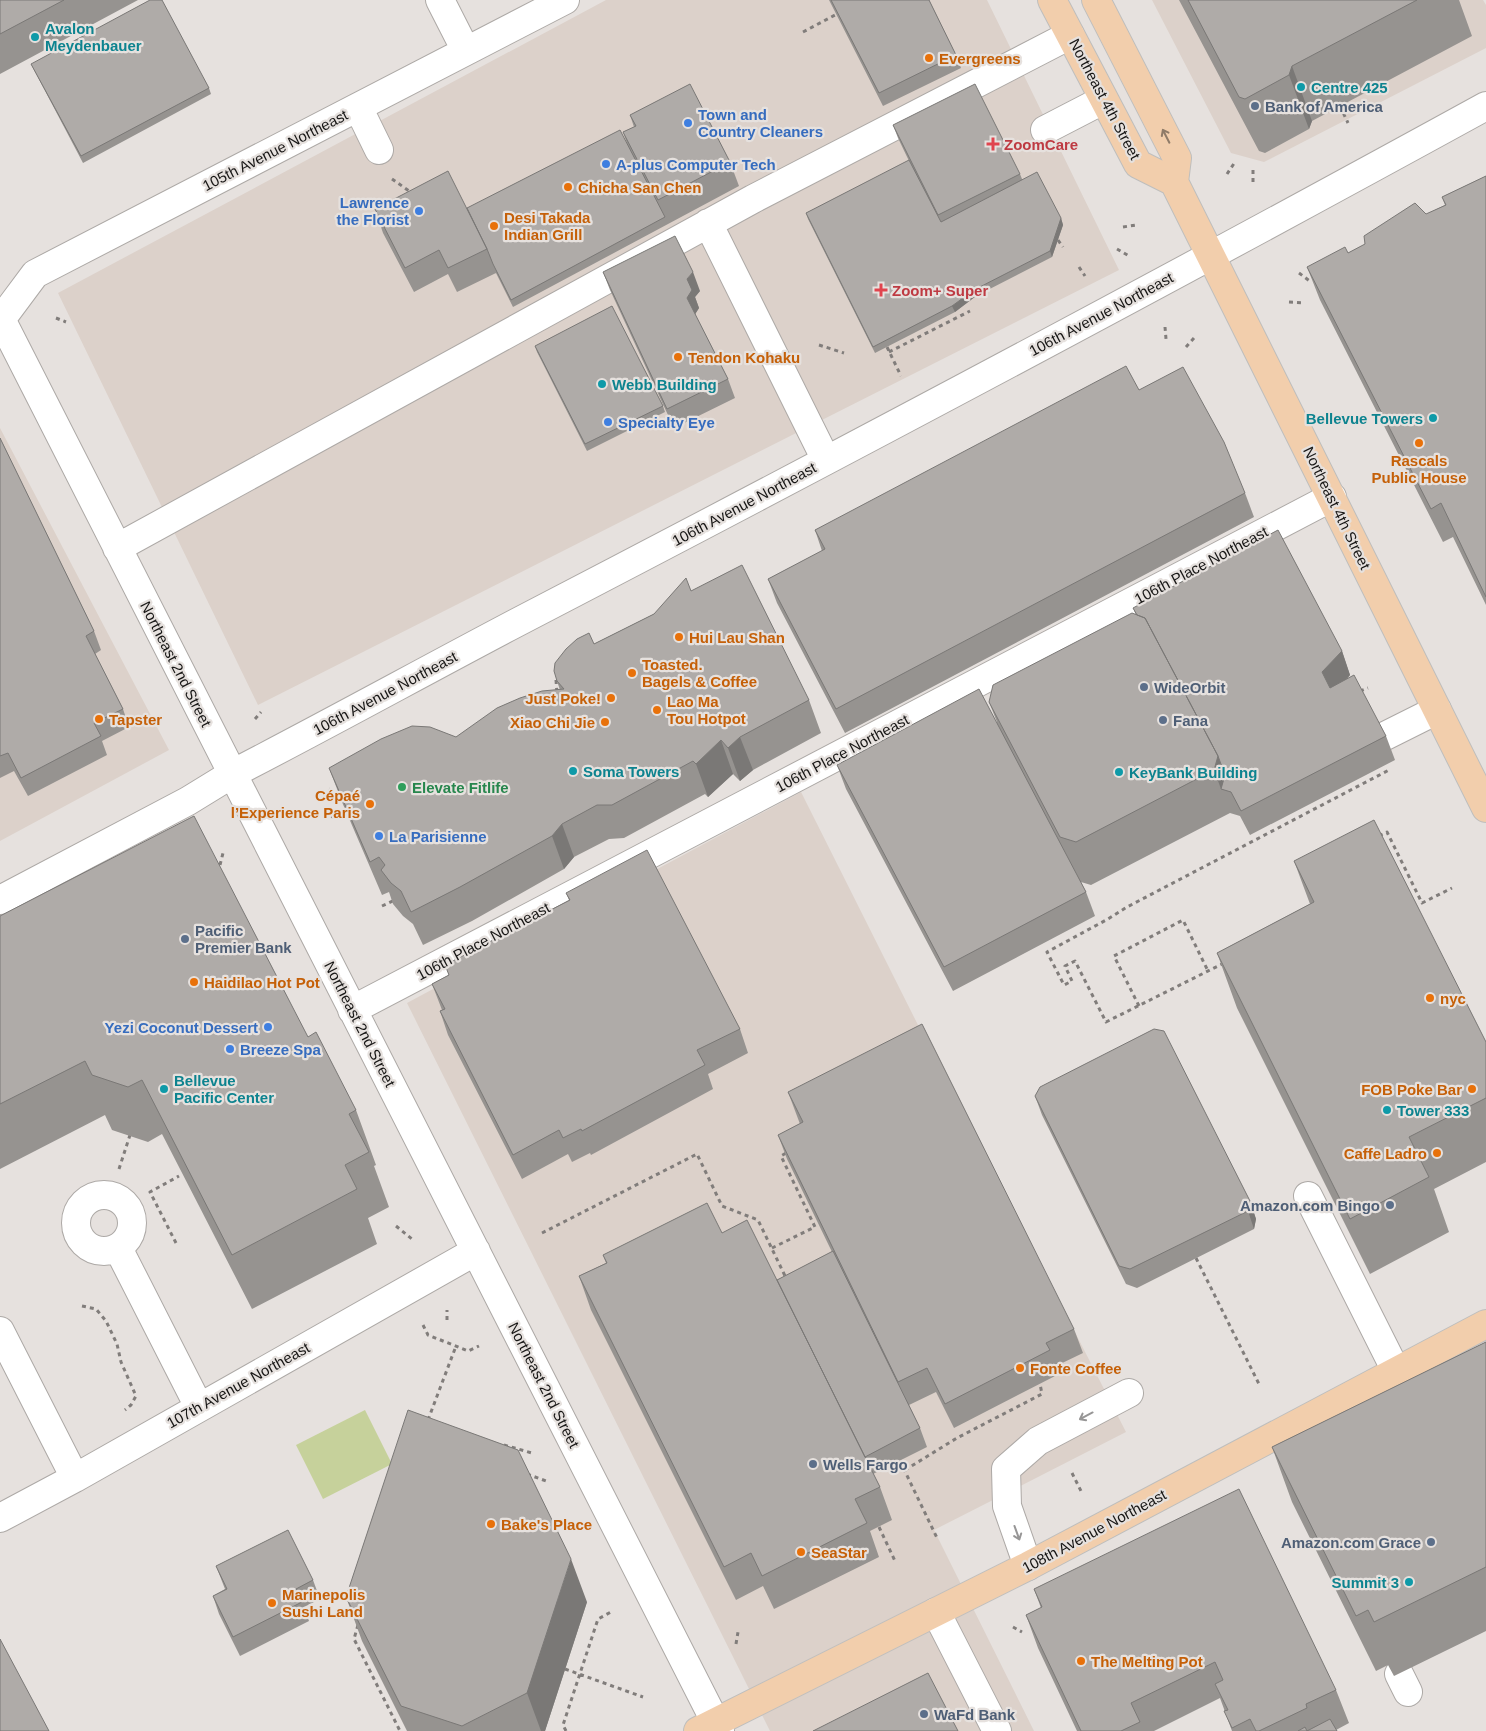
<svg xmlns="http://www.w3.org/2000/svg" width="1486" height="1731" viewBox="0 0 1486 1731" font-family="Helvetica,sans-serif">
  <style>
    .built { fill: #dcd1ca }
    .green { fill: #c6d19b }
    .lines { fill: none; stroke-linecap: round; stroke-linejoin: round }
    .minor-casing { stroke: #ada9a6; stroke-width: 30 }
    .major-casing { stroke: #bebebd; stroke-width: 30 }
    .path { stroke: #817d7b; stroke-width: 3; stroke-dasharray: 4 4; stroke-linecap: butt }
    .minor { stroke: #fff; stroke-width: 28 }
    .major { stroke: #f2ceac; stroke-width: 28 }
    .wall { fill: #969390 }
    .shaded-wall { fill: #7a7876 }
    .building { fill: #afaba8; stroke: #7a7876 }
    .oneway { stroke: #8f7b68 }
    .oneway2 { stroke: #979696 }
    .culture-dot { fill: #0f9aa8; stroke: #e6e1de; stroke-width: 2 }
    .food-dot { fill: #e8710a; stroke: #e6e1de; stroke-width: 2 }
    .service-dot { fill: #5c6f8a; stroke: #e6e1de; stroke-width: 2 }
    .shop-dot { fill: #3f7fe0; stroke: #e6e1de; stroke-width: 2 }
    .health-dot { fill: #e0444e; stroke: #e6e1de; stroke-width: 2 }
    .leisure-dot { fill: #2e9e5b; stroke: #e6e1de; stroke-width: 2 }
    .labels { text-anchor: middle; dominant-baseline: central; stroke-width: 4.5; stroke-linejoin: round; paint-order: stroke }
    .culture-label { font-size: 15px; font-weight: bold; fill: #0d838f; stroke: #e6e1de; text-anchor: start }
    .food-label { font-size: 15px; font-weight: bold; fill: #c56008; stroke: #e6e1de; text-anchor: start }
    .street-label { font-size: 15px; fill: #171615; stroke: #e6e1de }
    .service-label { font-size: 15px; font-weight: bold; fill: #4e5e75; stroke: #e6e1de; text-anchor: start }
    .shop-label { font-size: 15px; font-weight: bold; fill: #366cbe; stroke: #e6e1de; text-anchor: start }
    .health-label { font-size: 15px; font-weight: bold; fill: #be3a42; stroke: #e6e1de; text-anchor: start }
    .leisure-label { font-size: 15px; font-weight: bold; fill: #27864d; stroke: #e6e1de; text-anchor: start }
  </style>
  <rect width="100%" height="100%" fill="#e6e1de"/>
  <path class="built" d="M606,0H987L1119,270L258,705L58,293Z
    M1152,0H1483L1486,5V48L1264,162L1231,153Z
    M0,428L169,750L0,841Z
    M801,792L920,1029L1126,1432L934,1530L1034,1731H770L407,1003Z"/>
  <path class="green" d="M365,1410L392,1464L323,1499L296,1445Z"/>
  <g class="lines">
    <g class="minor-casing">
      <path id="minor" d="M440,0L466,51
        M358,107L379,150
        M1045,130L1103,100
        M708,223L826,460
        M0,317L720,1731
        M0,321L35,274L565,0
        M117,548L753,199L1070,35
        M1383,737L1437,710
        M0,900L188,801L232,774C327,725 421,673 516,623C841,454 1165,282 1486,106
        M352,1010L1332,497
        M76 1223a28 28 0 1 1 56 0a28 28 0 1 1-56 0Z
        M1308,1196L1396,1371
        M118,1248L199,1407
        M0,1331L75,1478
        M0,1518L75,1478L476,1251
        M1028,1566L1007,1506L1006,1469L1038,1441L1129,1393
        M936,1612L997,1731
        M1399,1674L1408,1692"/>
    </g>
    <g class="major-casing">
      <path id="major" d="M1052,0L1138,164L1174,182
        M1096,0L1177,158L1174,182L1486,808
        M698,1731L1028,1566L1486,1324"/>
    </g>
    <path class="path" d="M803,32L837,14
      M1340,106L1348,123
      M1227,174L1235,162
      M392,179L412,193
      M1253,182V169
      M1123,227L1136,225
      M1058,240L1063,247
      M1117,249L1129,256
      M1079,267L1085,276
      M1299,273L1311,282
      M1289,302L1305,303
      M56,318L66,322
      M1165,327L1166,339
      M819,345L844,353
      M887,347L901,376
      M1186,347L1194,338
      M889,352L970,311
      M556,680L557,694
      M1360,691L1368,688
      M255,719L261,712
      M329,789L339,795
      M323,816L336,817
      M1379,836L1387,832L1422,903L1452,888
      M220,865L223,853
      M382,906L395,900
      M1224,963L1106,1022L1075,961L1065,966L1072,981L1064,985L1047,952L1108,919L1127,907L1389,770
      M1139,1006L1114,956L1183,920L1208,971
      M119,1169L130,1135
      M396,1226L412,1239
      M542,1233L697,1154L722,1206L758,1220L787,1280
      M176,1243L150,1192L179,1176
      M772,1248L815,1227L781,1156L788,1152
      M1196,1258L1259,1384
      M82,1306L96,1309L106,1321L117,1344L121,1362L136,1396L131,1405L125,1410
      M447,1320V1310
      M423,1325L428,1335L468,1351L479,1346
      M428,1420L456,1346
      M504,1445L532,1453
      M900,1461L938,1540
      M905,1470L957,1438L1042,1394L1040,1384
      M1072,1473L1081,1491
      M527,1474L546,1481
      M879,1527L895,1561
      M358,1625L354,1639L400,1731
      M1013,1627L1022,1632
      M736,1644L738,1632
      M565,1669L643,1697
      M566,1731L563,1725L598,1619L611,1612"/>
    <use href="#minor" class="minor"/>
    <use href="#major" class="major"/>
  </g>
  <path class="wall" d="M0,0H138L0,74Z
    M829,0H929L956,55L961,68L883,106Z
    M1179,0H1459L1472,36L1312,121L1309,129L1265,153L1259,151Z
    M31,64L209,88L211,94L83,163L34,70Z
    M630,115L730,162L739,186L513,307L495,271L496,273L457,292L448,274L414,292L383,233L375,209L467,208L629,149L623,132L634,127Z
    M893,125L1020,174L1022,179L1061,218L1063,225L1052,257L976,296L955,312L875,353L808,219L806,213L909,161L898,138Z
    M1486,176V605L1453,537L1443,542L1320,300L1307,267L1348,253L1445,205L1442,197Z
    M603,272L700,291L695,297L699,308L695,314L728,379L735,398L674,428L610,290Z
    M535,346L663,406L665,412L587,451L537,352Z
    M1139,390L1245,493L1254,517L845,733L777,603L768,579L822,551L815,530Z
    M0,438L94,631L101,650L95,654L123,709L129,727L102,741L107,755L28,796L14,771L0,778Z
    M691,591L809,700L821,733L753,770L740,781L733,774L708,797L705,794L624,838L609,839L574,857L564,869L472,921L423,945L413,924L403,916L393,904L389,892L382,895L342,802L329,768L456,737L560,690L557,681L594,644L654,614Z
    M1133,608L1342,651L1350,675L1348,678L1386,736L1395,760L1250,835L1240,816L1230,813L1091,885L1081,882L1086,892L1095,916L953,991L846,789L837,765L997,722L989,702L1136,615Z
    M1294,861L1486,1042V1162L1434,1189L1449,1232L1370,1274L1237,1008L1217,953L1310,904Z
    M566,893L740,1029L748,1053L708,1074L713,1089L591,1155L590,1153L572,1162L568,1154L522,1179L448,1035L440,1011L442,1010L432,984L449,975L445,965L569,900Z
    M0,916L308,1037L356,1110L376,1165L374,1166L389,1207L368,1218L377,1244L252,1309L162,1134L148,1142L112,1130L105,1115L0,1169Z
    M788,1092L1074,1329L1083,1353L1056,1366L1059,1374L954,1428L936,1392L909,1405L920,1428L927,1447L873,1474L880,1487L892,1520L870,1531L879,1557L774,1609L763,1586L736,1600L591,1310L579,1276L606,1263L603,1255L722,1233L777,1280L832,1252L787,1159L778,1135L800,1124Z
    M1035,1096L1250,1201L1256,1219L1254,1229L1137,1288L1126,1284L1042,1115Z
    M1486,1342V1631L1394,1676L1388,1665L1376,1671L1292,1502L1272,1447Z
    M216,1566L313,1580L320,1599L304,1607L309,1621L240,1656L219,1614L213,1596L225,1589Z
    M1034,1589L1336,1690L1349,1723L1336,1730L1337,1731H1232L1220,1698L1154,1731H1077L1038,1648L1026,1615L1041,1608Z
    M346,1597L587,1602L545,1731H407L362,1641Z"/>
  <path class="shaded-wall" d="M1292,66L1312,121L1309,129L1289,75Z
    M1061,218L1063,225L1052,257L1050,251Z
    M693,272L700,291L695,297L699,308L694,316L687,298V279Z
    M974,290L976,296L955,312L952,306Z
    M1342,651L1350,675L1331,696L1322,672Z
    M740,737L753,770L740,781L728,748Z
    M721,740L733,774L708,797L696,764Z
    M1218,756L1231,792L1221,789L1214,770Z
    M562,824L574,857L564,869L552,836Z
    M1250,1201L1256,1219L1254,1229L1248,1211Z
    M571,1559L587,1602L545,1731H541L527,1693Z"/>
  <path class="building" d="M0,0H64L0,34Z
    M150,0H162L209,88L81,156L31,64Z
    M831,0H929L956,55L879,93Z
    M1188,0H1417L1292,66L1289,75L1245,99L1239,97Z
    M690,84L730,162L658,200L623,132L636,126L630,115Z
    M975,84L1020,174L938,215L893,125Z
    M620,130L665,217L511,300L493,264L487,249L467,208Z
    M909,160L941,222L1037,172L1061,218L1050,251L974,290L952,306L873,347L806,213Z
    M448,171L487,249L448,268L439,250L405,268L375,209Z
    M1486,176V597L1441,503L1431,509L1307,267L1345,247L1348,253L1365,244L1364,236L1415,203L1426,214L1446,205L1442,197Z
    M675,236L693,272L687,279L692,290L687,298L728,379L667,409L603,272Z
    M612,306L663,406L585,444L535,346Z
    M1126,366L1139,390L1183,367L1224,442L1245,493L836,709L768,579L825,549L815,530Z
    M0,438L94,631L86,636L123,709L94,723L101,736L21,778L8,753L0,756Z
    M1278,530L1342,651L1322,672L1330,688L1354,675L1386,736L1241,811L1231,792L1221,789L1225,775L1218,756L1145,618L1137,615L1133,608Z
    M742,565L809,700L740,737L728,748L721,740L696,764L693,761L612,805H597L562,824L552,836L460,887L411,912L401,891L391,883L381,870L385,865L379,857L370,862L329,768L381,739L412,726L430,727L456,737L497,708L520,698L542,691L564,689L557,681L554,671L555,663L566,649L577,639L589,633L594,644L654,614L686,578L691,591Z
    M1132,613L1145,618L1218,756L1214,770L1076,842L1060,837L989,702L993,685Z
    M979,689L1086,892L944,967L837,765Z
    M194,816L308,1037L316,1032L356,1110L349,1114L369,1152L345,1165L357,1189L232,1255L142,1080L128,1087L92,1075L85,1061L0,1104V916Z
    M1374,820L1486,1042V1098L1409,1137L1429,1177L1350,1219L1217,953L1314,902L1294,861Z
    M647,850L740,1029L697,1050L705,1065L582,1131L581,1129L563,1138L559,1130L513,1155L440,1011L445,1009L432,984L449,975L445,965L570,900L566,893Z
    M922,1024L1074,1329L1046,1343L1050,1350L945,1404L927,1368L898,1382L778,1135L803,1122L788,1092Z
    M1154,1029L1164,1031L1250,1201L1248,1211L1130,1269L1119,1266L1035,1096L1040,1087Z
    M707,1203L722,1233L747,1220L880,1487L855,1499L867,1523L762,1576L751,1553L724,1567L579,1276L607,1263L603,1255Z
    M833,1251L920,1428L865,1457L777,1280Z
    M1486,1342V1567L1374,1622L1368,1610L1356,1616L1272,1447Z
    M408,1410L518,1450L571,1559L527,1693L462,1726L401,1706L346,1597Z
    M1239,1489L1336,1690L1306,1704L1307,1708L1259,1731H1256L1250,1719L1232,1728L1224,1711L1228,1710L1215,1684L1223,1680L1215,1662L1131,1703L1140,1722L1121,1731H1081L1026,1615L1042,1607L1034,1589Z
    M288,1530L313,1580L296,1589L302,1602L233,1637L213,1596L227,1589L216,1566Z
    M0,1639L49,1731H0Z
    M928,1673L958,1731H813Z
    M1330,1719L1337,1731H1298L1305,1727L1307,1731Z"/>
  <defs><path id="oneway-shaft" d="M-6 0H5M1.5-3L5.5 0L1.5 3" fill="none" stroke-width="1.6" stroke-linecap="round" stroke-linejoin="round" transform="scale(1.25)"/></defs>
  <use class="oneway" href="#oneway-shaft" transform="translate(1166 136) rotate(-117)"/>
  <g class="oneway2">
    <use href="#oneway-shaft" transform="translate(1086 1416) rotate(152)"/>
    <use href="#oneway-shaft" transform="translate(1017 1533) rotate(70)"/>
  </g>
  <g class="culture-dot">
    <circle cx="35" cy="37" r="5"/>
    <circle cx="1301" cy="87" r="5"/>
    <circle cx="602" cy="384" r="5"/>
    <circle cx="1433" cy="418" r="5"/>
    <circle cx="573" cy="771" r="5"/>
    <circle cx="1119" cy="772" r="5"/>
    <circle cx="164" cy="1089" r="5"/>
    <circle cx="1387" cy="1110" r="5"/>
    <circle cx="1409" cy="1582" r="5"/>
  </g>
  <g class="food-dot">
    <circle cx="929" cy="58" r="5"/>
    <circle cx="568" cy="187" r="5"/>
    <circle cx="494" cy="226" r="5"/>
    <circle cx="678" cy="357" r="5"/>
    <circle cx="1419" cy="443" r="5"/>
    <circle cx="679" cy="637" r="5"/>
    <circle cx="632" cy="673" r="5"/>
    <circle cx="611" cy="698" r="5"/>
    <circle cx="657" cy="710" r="5"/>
    <circle cx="99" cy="719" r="5"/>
    <circle cx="605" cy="722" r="5"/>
    <circle cx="370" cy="804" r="5"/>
    <circle cx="194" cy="982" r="5"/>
    <circle cx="1430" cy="998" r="5"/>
    <circle cx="1472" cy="1089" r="5"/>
    <circle cx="1437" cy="1153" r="5"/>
    <circle cx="1020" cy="1368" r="5"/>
    <circle cx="491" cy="1524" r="5"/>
    <circle cx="801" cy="1552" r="5"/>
    <circle cx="272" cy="1603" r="5"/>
    <circle cx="1081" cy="1661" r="5"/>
  </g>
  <g class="service-dot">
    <circle cx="1255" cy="106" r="5"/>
    <circle cx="1144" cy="687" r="5"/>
    <circle cx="1163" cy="720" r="5"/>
    <circle cx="185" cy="939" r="5"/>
    <circle cx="1390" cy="1205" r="5"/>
    <circle cx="813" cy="1464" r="5"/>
    <circle cx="1431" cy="1542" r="5"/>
    <circle cx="924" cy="1714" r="5"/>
  </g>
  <g class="shop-dot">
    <circle cx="688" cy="123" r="5"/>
    <circle cx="606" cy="164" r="5"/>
    <circle cx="419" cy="211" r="5"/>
    <circle cx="608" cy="422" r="5"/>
    <circle cx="379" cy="836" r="5"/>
    <circle cx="268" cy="1027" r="5"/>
    <circle cx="230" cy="1049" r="5"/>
  </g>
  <g class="health-dot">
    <path d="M990.5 136.5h5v5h5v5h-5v5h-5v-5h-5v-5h5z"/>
    <path d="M878.5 282.5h5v5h5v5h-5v5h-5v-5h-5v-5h5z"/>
  </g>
  <circle class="leisure-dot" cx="402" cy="787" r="5"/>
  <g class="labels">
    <g class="culture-label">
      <text x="45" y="28">Avalon<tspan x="45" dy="17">Meydenbauer</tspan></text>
      <text x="1311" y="87">Centre 425</text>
      <text x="612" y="384">Webb Building</text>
      <text x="1423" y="418" text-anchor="end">Bellevue Towers</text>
      <text x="583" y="771">Soma Towers</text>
      <text x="1129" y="772">KeyBank Building</text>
      <text x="174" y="1080">Bellevue<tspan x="174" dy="17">Pacific Center</tspan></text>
      <text x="1397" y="1110">Tower 333</text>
      <text x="1399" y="1582" text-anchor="end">Summit 3</text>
    </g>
    <g class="food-label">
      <text x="939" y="58">Evergreens</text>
      <text x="578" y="187">Chicha San Chen</text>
      <text x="504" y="217">Desi Takada<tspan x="504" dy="17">Indian Grill</tspan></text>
      <text x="688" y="357">Tendon Kohaku</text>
      <text x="1419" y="460" text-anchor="middle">Rascals<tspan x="1419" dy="17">Public House</tspan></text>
      <text x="689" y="637">Hui Lau Shan</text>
      <text x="642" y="664">Toasted.<tspan x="642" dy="17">Bagels &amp; Coffee</tspan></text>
      <text x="601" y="698" text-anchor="end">Just Poke!</text>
      <text x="667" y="701">Lao Ma<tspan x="667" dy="17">Tou Hotpot</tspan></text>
      <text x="109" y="719">Tapster</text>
      <text x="595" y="722" text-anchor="end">Xiao Chi Jie</text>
      <text x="360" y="795" text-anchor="end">Cépaé<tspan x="360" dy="17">l’Experience Paris</tspan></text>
      <text x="204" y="982">Haidilao Hot Pot</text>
      <text x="1440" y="998">nyc</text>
      <text x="1462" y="1089" text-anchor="end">FOB Poke Bar</text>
      <text x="1427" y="1153" text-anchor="end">Caffe Ladro</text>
      <text x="1030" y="1368">Fonte Coffee</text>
      <text x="501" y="1524">Bake's Place</text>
      <text x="811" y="1552">SeaStar</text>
      <text x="282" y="1594">Marinepolis<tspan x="282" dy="17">Sushi Land</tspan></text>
      <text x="1091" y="1661">The Melting Pot</text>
    </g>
    <g class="street-label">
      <text transform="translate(1105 99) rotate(62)">Northeast 4th Street</text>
      <text transform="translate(275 150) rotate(-27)">105th Avenue Northeast</text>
      <text transform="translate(1101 314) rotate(-28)">106th Avenue Northeast</text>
      <text transform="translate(744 504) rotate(-28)">106th Avenue Northeast</text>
      <text transform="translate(1337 508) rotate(64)">Northeast 4th Street</text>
      <text transform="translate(1201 565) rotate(-28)">106th Place Northeast</text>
      <text transform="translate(176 664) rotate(63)">Northeast 2nd Street</text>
      <text transform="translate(385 693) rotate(-28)">106th Avenue Northeast</text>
      <text transform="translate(842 753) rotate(-28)">106th Place Northeast</text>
      <text transform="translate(483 941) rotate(-28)">106th Place Northeast</text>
      <text transform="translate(360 1024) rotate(63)">Northeast 2nd Street</text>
      <text transform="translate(238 1385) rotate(-29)">107th Avenue Northeast</text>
      <text transform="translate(544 1385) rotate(63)">Northeast 2nd Street</text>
      <text transform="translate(1094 1531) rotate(-28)">108th Avenue Northeast</text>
    </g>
    <g class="service-label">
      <text x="1265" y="106">Bank of America</text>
      <text x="1154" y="687">WideOrbit</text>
      <text x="1173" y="720">Fana</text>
      <text x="195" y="930">Pacific<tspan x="195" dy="17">Premier Bank</tspan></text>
      <text x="1380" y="1205" text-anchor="end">Amazon.com Bingo</text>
      <text x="823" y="1464">Wells Fargo</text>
      <text x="1421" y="1542" text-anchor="end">Amazon.com Grace</text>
      <text x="934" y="1714">WaFd Bank</text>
    </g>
    <g class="shop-label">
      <text x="698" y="114">Town and<tspan x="698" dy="17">Country Cleaners</tspan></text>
      <text x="616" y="164">A-plus Computer Tech</text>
      <text x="409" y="202" text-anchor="end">Lawrence<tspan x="409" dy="17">the Florist</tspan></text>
      <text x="618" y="422">Specialty Eye</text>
      <text x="389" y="836">La Parisienne</text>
      <text x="258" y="1027" text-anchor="end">Yezi Coconut Dessert</text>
      <text x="240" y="1049">Breeze Spa</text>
    </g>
    <g class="health-label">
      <text x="1004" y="144">ZoomCare</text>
      <text x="892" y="290">Zoom+ Super</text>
    </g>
    <g class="leisure-label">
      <text x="412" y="787">Elevate Fitlife</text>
    </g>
  </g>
</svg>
